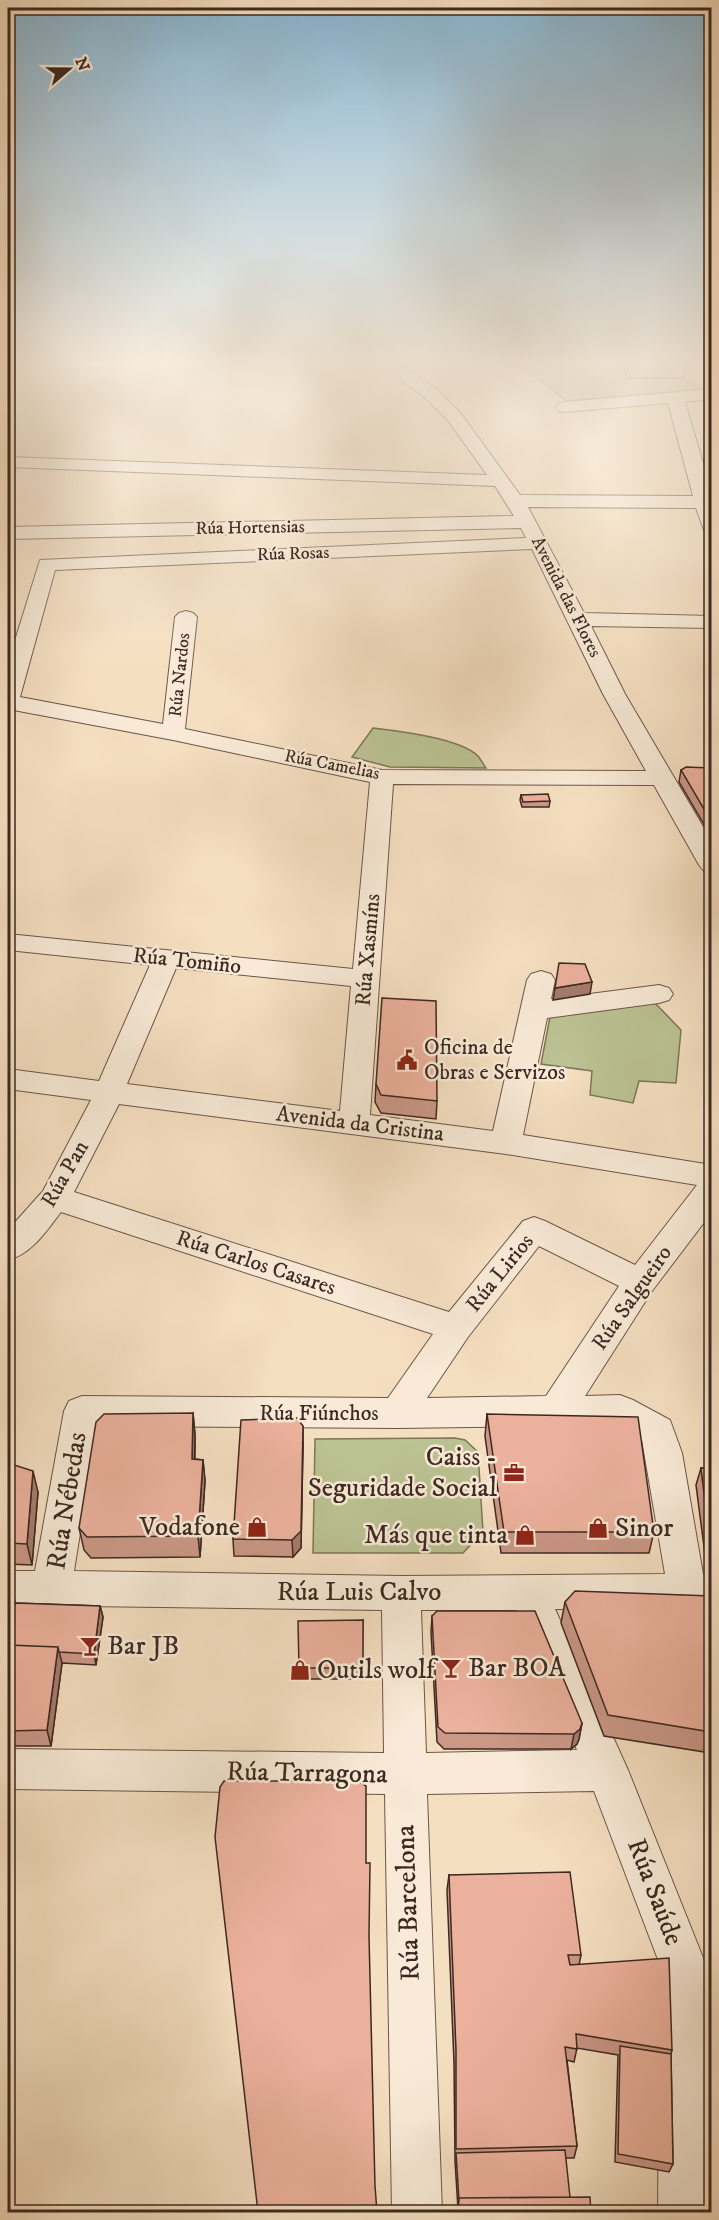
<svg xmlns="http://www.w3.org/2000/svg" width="719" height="2220" viewBox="0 0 719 2220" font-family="'IM FELL DW Pica',serif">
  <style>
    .green { fill: #bbc293; stroke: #7c765a; stroke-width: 1.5 }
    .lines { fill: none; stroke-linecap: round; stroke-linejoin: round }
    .minor-casing { stroke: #6b5649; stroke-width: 2 }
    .minor { fill: #f8ead7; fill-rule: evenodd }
    .wall { fill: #cb9887; stroke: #3d2921; stroke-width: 1.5 }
    .shaded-wall { fill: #a57c6e; stroke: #3d2921; stroke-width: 1.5 }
    .building { fill: #ecb19d; stroke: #3d2921; stroke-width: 1.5 }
    .labels { text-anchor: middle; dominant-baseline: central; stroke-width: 5; stroke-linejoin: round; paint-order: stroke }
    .far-street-label { font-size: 18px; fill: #3d2921; stroke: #f8ead7 }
    .street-label { font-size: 22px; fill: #3d2921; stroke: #f8ead7 }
    .poi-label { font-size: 22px; fill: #3d2921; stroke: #f8ead7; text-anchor: start }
    .near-poi-label { font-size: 27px; fill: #3d2921; stroke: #f8ead7; text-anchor: start }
    .near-street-label { font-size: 27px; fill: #3d2921; stroke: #f8ead7 }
  </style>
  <rect width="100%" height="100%" fill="#f5dfc1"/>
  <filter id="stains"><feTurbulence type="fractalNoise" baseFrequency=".00333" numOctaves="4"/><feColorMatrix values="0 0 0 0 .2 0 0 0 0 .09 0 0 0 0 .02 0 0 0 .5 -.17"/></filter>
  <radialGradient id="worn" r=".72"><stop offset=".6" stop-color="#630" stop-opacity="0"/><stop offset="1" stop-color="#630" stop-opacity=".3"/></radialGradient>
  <path class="green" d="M531,360H621L627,378H683L703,388L701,390L567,401L516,362Z
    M373,728C398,731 460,738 478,756C481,760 484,765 486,768L390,767L352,757Z
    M655,1003L681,1030L676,1083L639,1081L633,1103L590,1095L592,1071L541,1064L550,1017Z
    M455,1438L465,1440L478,1452L483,1532L463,1553H313L315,1439Z"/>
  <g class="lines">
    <g class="minor-casing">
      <path id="minor" d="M375,360H393L436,389L459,411L520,495L693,496L668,403L565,412L559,411L556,407L559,403L565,402L712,389V399L685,402L712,494V535L705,533L696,508L528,507L584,613L712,616V628L591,626L625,694L712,842V873L703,870L699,865L654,785L393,784L370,1115L493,1131L527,980L531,974L541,971L551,974L555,980L551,999L659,985L669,988L673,994L669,1000L659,1003L547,1018L523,1135L712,1165V1212L652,1291L585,1396L620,1395L633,1400L670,1420L682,1453L703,1574H712V1608L555,1609L628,1770L706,1965L708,2212H658L660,1965L594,1791L427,1794L442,2212H392L385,1794L8,1789V1749L384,1753L382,1610L8,1605V1571H35L64,1411L69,1401L82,1396L388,1398L433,1334L61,1212C47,1230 32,1254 8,1260V1230L43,1191L91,1100L8,1089V1069L99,1081L150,965L8,950V934L353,969L370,782L173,740L8,709V663L40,560L526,538L521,528L8,539V527L514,516L495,486L8,467V457L487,475L447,419L424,397ZM532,549L603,694L646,771L382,770L185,729L197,617L193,613L186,611L179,613L175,617L163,724L20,697L55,570ZM176,968L351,986L340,1111L127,1084ZM119,1104L506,1154L697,1185L635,1265L545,1221L534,1217L523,1221L449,1312L74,1192ZM539,1246L619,1286L546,1396L427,1398L468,1337ZM615,1425L642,1440L665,1574L401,1576L74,1571L97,1426L397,1428ZM421,1610H516L577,1750L426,1753Z"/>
    </g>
    <use href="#minor" class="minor"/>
  </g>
  <path class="wall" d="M621,360H684L687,361L684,378H627Z
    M711,768V827L706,828L679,782L681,770Z
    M521,795L550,801L549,807H522L520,800Z
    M376,1084L437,1101L436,1119L381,1113L375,1102Z
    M193,1413L195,1435V1459L203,1460L205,1481L200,1557L91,1558L84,1550L79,1528Z
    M487,1414L654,1532L649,1553H501L485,1436Z
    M303,1443L301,1548L293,1557L234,1556L233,1539Z
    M8,1463L38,1492L32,1565L8,1564Z
    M701,1468L711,1469V1570H707L696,1485Z
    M711,1596V1753L604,1736L561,1623L565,1602Z
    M8,1598H14L15,1603L100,1606L103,1617L96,1665L62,1663L51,1746H8Z
    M432,1616L582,1723L579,1739L577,1744L571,1749H444L437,1742L431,1632Z
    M363,1620L362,1679H299V1668Z
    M449,1875L581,1955L579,1965L672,2050L671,2054L673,2164L669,2172L615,2162L618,2055L577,2048L574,2062L567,2060L577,2146L574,2158H566L458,2209L455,2161L454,2063L447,1890Z"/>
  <path class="shaded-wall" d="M708,816H711V827L706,828Z
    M592,982L590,994L553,1000L555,988Z
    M193,1413L195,1435L194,1481L192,1459Z
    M303,1426V1443L301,1548L293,1557L292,1540Z
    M203,1460L205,1481L200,1557L198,1536Z
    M33,1471L38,1492L32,1565L27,1544Z
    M14,1598L18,1615L8,1650V1626Z
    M100,1606L103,1617L96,1665L94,1654Z
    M58,1647L62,1663L51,1746L47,1730Z
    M582,1723L579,1739L577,1744L571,1749L574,1734Z"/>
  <path class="building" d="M629,360H684L687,361Z
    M686,767L711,768V816H708L681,770Z
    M548,794L550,801L523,802L521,795Z
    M559,963L585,964L592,982L555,988Z
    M382,998L436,1001L437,1101L381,1095L376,1084Z
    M193,1413L192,1459L203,1460L198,1536L87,1537L79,1528L96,1422L104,1414Z
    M487,1414L638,1417L654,1532H504Z
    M297,1418L303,1426L301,1531L292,1540L233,1539L241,1420Z
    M8,1463L33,1471L27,1544L8,1543Z
    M701,1468L711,1469V1553Z
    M575,1591L711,1596V1732L608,1715L565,1602Z
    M8,1598H14L8,1626Z
    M15,1603L100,1606L94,1654L59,1652L58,1647L8,1645V1638Z
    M437,1611H535L582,1723L580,1729L574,1734L445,1733L438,1727L432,1616Z
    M363,1620V1668H299L298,1621Z
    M8,1645L58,1647L47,1730L8,1731Z
    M224,1781H358L366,1786V1863H370L369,1936L375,2186L377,2212H258L215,1837L220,1787Z
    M570,1872L581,1955H568L570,1965L669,1958L672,2050L576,2034L577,2049L565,2047L577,2146L456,2149V2050L449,1875Z
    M620,2046L671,2054L673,2164L618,2154Z
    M565,2150L570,2197L459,2198V2201L456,2153Z
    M590,2197L591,2212H458L459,2198Z"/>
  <linearGradient id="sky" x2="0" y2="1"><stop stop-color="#89b7d4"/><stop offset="0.54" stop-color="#faf1e3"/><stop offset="1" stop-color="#faf1e3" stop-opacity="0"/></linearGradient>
  <rect width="719" height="670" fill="url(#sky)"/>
  <defs>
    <g id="civic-bare" transform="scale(1.62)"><path d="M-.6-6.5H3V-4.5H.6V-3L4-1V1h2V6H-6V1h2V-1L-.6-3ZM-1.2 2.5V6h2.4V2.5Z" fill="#8f2418" stroke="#f8ead7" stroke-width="2.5" paint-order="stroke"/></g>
    <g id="office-bare" transform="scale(1.62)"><path d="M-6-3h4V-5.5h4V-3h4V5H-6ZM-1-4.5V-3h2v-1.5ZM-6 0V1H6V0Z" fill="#8f2418" stroke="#f8ead7" stroke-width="2.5" paint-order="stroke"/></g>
    <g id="shop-bare" transform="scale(1.62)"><path d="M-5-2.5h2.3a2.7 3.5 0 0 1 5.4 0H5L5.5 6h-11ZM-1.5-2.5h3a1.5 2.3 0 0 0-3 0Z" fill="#8f2418" stroke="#f8ead7" stroke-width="2.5" paint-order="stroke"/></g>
    <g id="bar-bare" transform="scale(1.62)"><path d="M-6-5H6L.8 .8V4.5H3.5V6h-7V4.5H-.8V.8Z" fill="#8f2418" stroke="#f8ead7" stroke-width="2.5" paint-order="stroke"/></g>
  </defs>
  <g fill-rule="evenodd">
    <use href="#civic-bare" x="407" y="1060"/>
    <use href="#office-bare" x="514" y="1473"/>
    <use href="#shop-bare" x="257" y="1527"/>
    <use href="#shop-bare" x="598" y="1528"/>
    <use href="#shop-bare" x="525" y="1535"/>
    <use href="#bar-bare" x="90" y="1646"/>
    <use href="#bar-bare" x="451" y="1668"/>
    <use href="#shop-bare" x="300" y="1670"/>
  </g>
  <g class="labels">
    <g class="far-street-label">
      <text transform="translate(250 528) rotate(-1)">Rúa Hortensias</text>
      <text transform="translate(293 554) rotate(-2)">Rúa Rosas</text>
      <text transform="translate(566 597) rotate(63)">Avenida das Flores</text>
      <text transform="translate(180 675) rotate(-84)">Rúa Nardos</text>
      <text transform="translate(332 765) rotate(11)">Rúa Camelias</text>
    </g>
    <g class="street-label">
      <text transform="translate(368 950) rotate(-85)">Rúa Xasmíns</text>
      <text transform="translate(187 961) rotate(6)">Rúa Tomiño</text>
      <text transform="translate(360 1124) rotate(7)">Avenida da Cristina</text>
      <text transform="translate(65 1174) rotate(-60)">Rúa Pan</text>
      <text transform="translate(256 1263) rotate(18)">Rúa Carlos Casares</text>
      <text transform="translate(500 1273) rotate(-51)">Rúa Lirios</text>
      <text transform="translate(632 1298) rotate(-55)">Rúa Salgueiro</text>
      <text x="319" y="1413">Rúa Fiúnchos</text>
    </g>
    <g class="poi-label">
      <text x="424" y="1047">Oficina de<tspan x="424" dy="25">Obras e Servizos</tspan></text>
    </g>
    <g class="near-poi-label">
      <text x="497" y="1457" text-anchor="end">Caiss -<tspan x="497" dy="31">Seguridade Social</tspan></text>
      <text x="240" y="1527" text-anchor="end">Vodafone</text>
      <text x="615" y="1528">Sinor</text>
      <text x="508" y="1535" text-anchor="end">Más que tinta</text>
      <text x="107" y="1646">Bar JB</text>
      <text x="468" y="1668">Bar BOA</text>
      <text x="317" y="1670">Outils wolf</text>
    </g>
    <g class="near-street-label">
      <text transform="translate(67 1501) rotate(-81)">Rúa Nébedas</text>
      <text x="359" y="1592">Rúa Luis Calvo</text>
      <text transform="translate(307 1773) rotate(1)">Rúa Tarragona</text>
      <text transform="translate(655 1892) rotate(69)">Rúa Saúde</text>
      <text transform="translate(408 1903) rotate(-92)">Rúa Barcelona</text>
    </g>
  </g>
  <rect width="719" height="2220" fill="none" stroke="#f5dfc1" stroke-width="30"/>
  <rect x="9" y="9" width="701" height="2202" fill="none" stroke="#3d2921" stroke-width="3"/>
  <rect x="15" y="15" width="689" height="2190" fill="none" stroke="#3d2921" stroke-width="1.5"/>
  <g transform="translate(69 69) rotate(70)" stroke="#f8ead7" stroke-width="4.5" paint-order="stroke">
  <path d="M0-4.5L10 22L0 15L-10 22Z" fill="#3d2921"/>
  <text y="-9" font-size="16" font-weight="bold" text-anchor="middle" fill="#3d2921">N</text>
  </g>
  <rect width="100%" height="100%" filter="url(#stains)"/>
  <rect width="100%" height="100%" fill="url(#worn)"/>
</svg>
